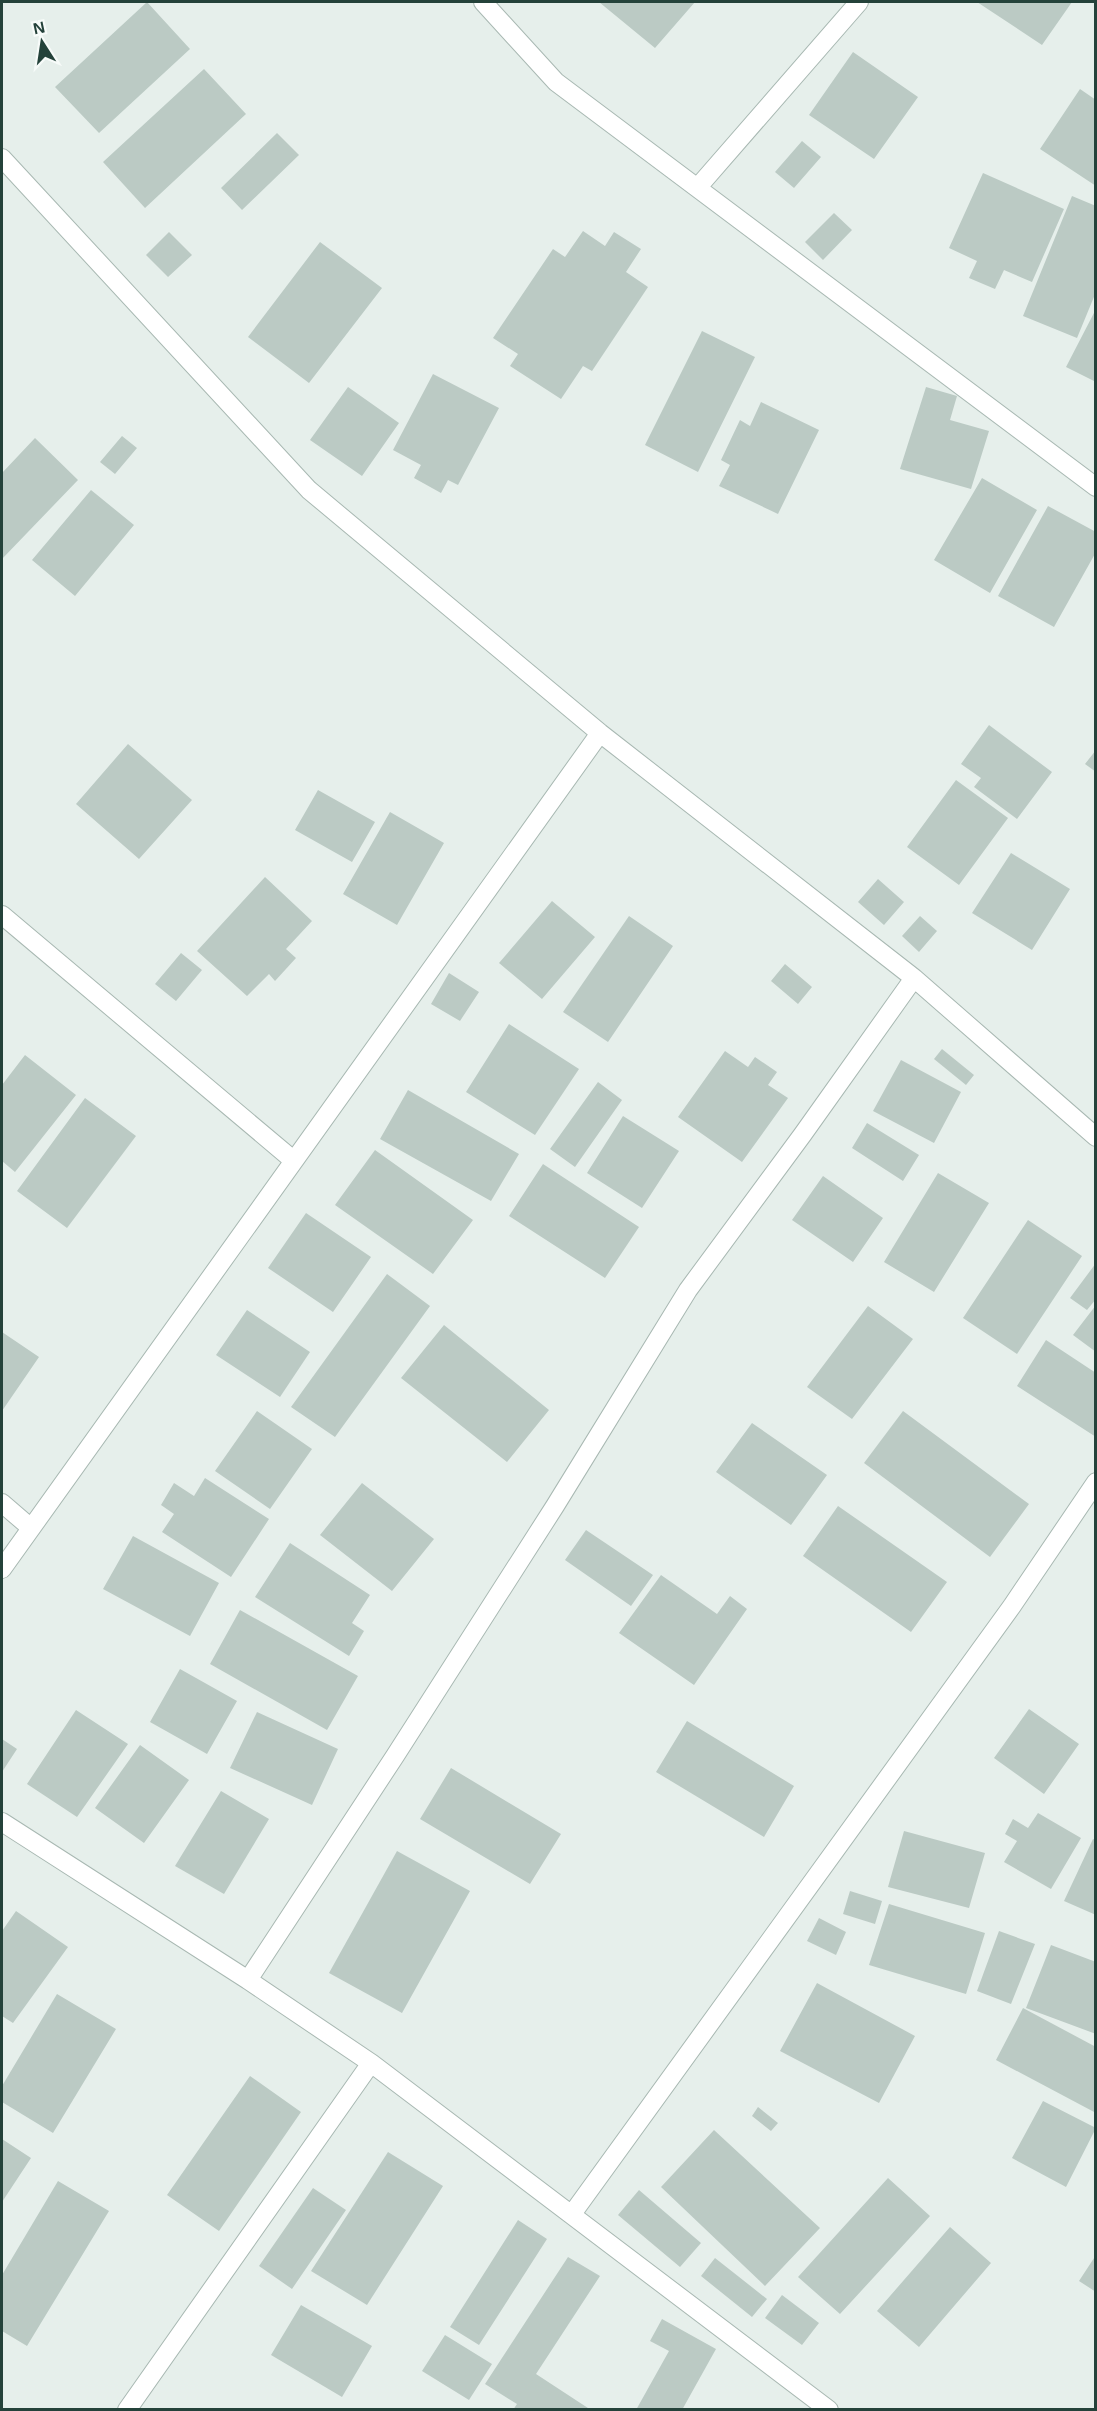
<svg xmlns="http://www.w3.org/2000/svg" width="1097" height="2411" viewBox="0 0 1097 2411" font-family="Arial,sans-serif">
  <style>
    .building { fill: #bbcac4 }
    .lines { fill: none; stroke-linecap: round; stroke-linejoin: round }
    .minor-casing { stroke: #a8b8b2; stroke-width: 20 }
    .minor { stroke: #fff; stroke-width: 18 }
  </style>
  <rect width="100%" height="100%" fill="#e6efeb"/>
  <path class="building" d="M147,2L190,49L99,133L55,87Z
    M599,2H695L655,48Z
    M977,2H1072L1042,45Z
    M853,52L918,97L874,159L809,115Z
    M204,69L246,114L145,208L103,162Z
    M1080,89L1096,100V186L1040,149Z
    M277,133L299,155L242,210L221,188Z
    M802,141L821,157L794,188L775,172Z
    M983,173L1064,209L1032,282L1004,270L995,289L969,278L977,261L949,248Z
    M1072,196L1096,206V292L1077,338L1023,316Z
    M834,213L852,230L823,260L805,242Z
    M583,231L605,246L614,232L641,249L626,272L648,287L592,371L583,366L561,399L510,366L518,354L493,338L553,249L565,257Z
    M169,232L192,255L168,277L146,255Z
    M320,242L382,288L309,383L248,337Z
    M1096,309V382L1066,367Z
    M702,331L755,357L698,472L645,445Z
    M433,374L499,408L458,485L448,480L441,493L414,478L421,465L393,450Z
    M348,387L399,423L362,476L310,440Z
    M926,387L957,396L950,420L989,431L971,489L900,469Z
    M761,402L819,430L778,514L719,486L730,465L721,460L740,420L750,426Z
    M122,436L137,448L115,474L100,462Z
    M35,438L78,480L2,559V473Z
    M982,478L1037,510L990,593L934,560Z
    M91,490L134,525L75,596L32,560Z
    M1048,506L1096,532V552L1054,627L998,596Z
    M989,725L1052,772L1017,819L974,787L981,778L961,764Z
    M128,744L192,800L139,859L76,804Z
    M1096,750V772L1085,764Z
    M956,780L1008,818L959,885L907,847Z
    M318,790L375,822L352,862L295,830Z
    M390,812L444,843L397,925L343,894Z
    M1011,853L1070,889L1032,950L972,913Z
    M265,877L312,921L286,949L296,958L275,981L269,974L247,996L197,951Z
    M878,879L904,902L884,925L858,902Z
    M552,901L595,937L542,999L499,963Z
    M629,916L673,946L608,1042L563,1012Z
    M920,916L937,931L919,952L902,936Z
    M181,953L202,970L176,1001L155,984Z
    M785,964L812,987L798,1004L771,981Z
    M449,973L479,992L460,1021L431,1004Z
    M509,1024L579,1069L535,1135L466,1092Z
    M942,1049L974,1075L966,1085L934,1059Z
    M725,1051L748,1067L755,1057L777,1072L768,1085L788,1098L742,1162L678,1117Z
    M25,1055L76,1095L15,1172L2,1161V1085Z
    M901,1060L961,1092L934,1143L873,1111Z
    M598,1082L622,1100L575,1167L550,1149Z
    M408,1090L519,1154L491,1201L380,1139Z
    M85,1098L136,1136L67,1228L17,1191Z
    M623,1116L679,1151L642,1208L587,1173Z
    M867,1123L919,1155L903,1181L852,1148Z
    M375,1150L473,1220L433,1274L335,1205Z
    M543,1164L639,1227L605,1278L509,1216Z
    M938,1173L989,1203L934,1292L884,1262Z
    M823,1176L883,1218L853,1262L792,1220Z
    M306,1213L371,1257L333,1312L268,1268Z
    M1028,1220L1082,1256L1017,1354L963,1318Z
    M1096,1263V1299L1087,1310L1070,1298Z
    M387,1274L430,1306L335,1437L291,1407Z
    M1096,1305V1352L1073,1335Z
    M868,1306L913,1339L852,1419L807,1387Z
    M247,1310L310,1352L280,1397L216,1355Z
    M444,1325L549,1410L507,1462L401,1378Z
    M2,1332L39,1357L2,1411Z
    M1046,1340L1096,1373V1437L1017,1386Z
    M257,1411L312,1449L270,1509L215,1471Z
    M903,1411L1029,1504L990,1557L864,1463Z
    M752,1423L827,1475L791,1525L716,1472Z
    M205,1478L269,1519L231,1577L162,1532L174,1514L161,1505L174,1483L194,1496Z
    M362,1483L434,1539L392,1591L320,1535Z
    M838,1506L947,1582L911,1632L803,1556Z
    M586,1530L653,1575L631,1606L565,1560Z
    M133,1536L219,1583L190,1636L103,1589Z
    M290,1543L370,1595L352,1623L364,1631L349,1656L255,1597Z
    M661,1575L717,1614L730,1596L747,1609L694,1685L619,1633Z
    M240,1610L358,1676L327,1730L210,1664Z
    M180,1669L237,1701L207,1754L150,1722Z
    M1029,1709L1079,1744L1044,1794L994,1758Z
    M76,1710L128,1744L77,1817L27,1784Z
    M257,1712L338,1749L312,1805L230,1768Z
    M687,1721L794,1786L764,1837L656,1772Z
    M2,1739L17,1749L2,1772Z
    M140,1745L189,1780L144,1843L95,1808Z
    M451,1768L561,1834L530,1884L420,1819Z
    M221,1791L269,1819L224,1894L175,1866Z
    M1038,1813L1081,1838L1051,1889L1004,1862L1017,1841L1005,1834L1013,1819L1028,1828Z
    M904,1831L985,1853L969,1908L888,1887Z
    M1093,1839L1096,1840V1915L1064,1901Z
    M397,1851L470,1891L402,2013L329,1973Z
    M850,1891L882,1901L875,1924L843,1914Z
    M889,1904L985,1933L966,1994L869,1965Z
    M16,1911L68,1947L13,2023L2,2016V1931Z
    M819,1918L846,1932L836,1955L807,1941Z
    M999,1931L1035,1944L1011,2004L977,1991Z
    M1051,1945L1096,1962V2034L1026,2008Z
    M817,1983L915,2036L879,2103L780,2051Z
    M57,1994L116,2029L53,2133L2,2102V2086Z
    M1023,2008L1096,2047V2113L996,2060Z
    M250,2076L301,2112L219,2231L167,2195Z
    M1043,2101L1096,2128L1066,2187L1012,2158Z
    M758,2107L778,2123L771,2131L752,2116Z
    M714,2130L820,2228L765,2286L661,2187Z
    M2,2139L31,2158L2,2202Z
    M388,2152L443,2186L367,2305L311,2271Z
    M888,2178L930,2216L840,2314L798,2277Z
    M58,2181L109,2211L27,2346L2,2331V2275Z
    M313,2188L346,2210L292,2289L259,2266Z
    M639,2190L701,2243L680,2267L618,2215Z
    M518,2220L547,2239L479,2345L450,2327Z
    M950,2227L991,2263L919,2347L877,2311Z
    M1096,2255V2292L1079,2281Z
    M568,2257L600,2276L536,2374L591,2410H513L517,2404L485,2384Z
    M715,2258L767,2299L752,2317L701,2276Z
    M782,2295L819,2323L802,2345L765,2318Z
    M301,2305L372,2346L342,2397L271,2355Z
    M662,2319L716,2349L682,2410H636L669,2351L650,2341Z
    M445,2335L492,2364L469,2400L422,2371Z"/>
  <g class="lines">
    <g class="minor-casing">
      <path id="minor" d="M483,2L556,82L1096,487
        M2,158L309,490L600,733L914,978L1096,1137
        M698,187L859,2
        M2,915L293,1160
        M2,1503L31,1528
        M2,1569L600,733
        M2,1822L248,1980L371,2063L829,2410
        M248,1980L395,1756L555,1506L688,1290L803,1134L914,978
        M572,2214L1012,1606L1096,1482
        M127,2410L371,2063"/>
    </g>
    <use href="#minor" class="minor"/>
  </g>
  <rect width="1097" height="2411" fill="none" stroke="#24423a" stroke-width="6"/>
  <g transform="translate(42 42) rotate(348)" stroke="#f7fbf9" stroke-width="4.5" paint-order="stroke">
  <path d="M0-4.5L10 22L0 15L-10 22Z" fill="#24423a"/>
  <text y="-9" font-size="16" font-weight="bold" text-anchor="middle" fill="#24423a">N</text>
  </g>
</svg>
